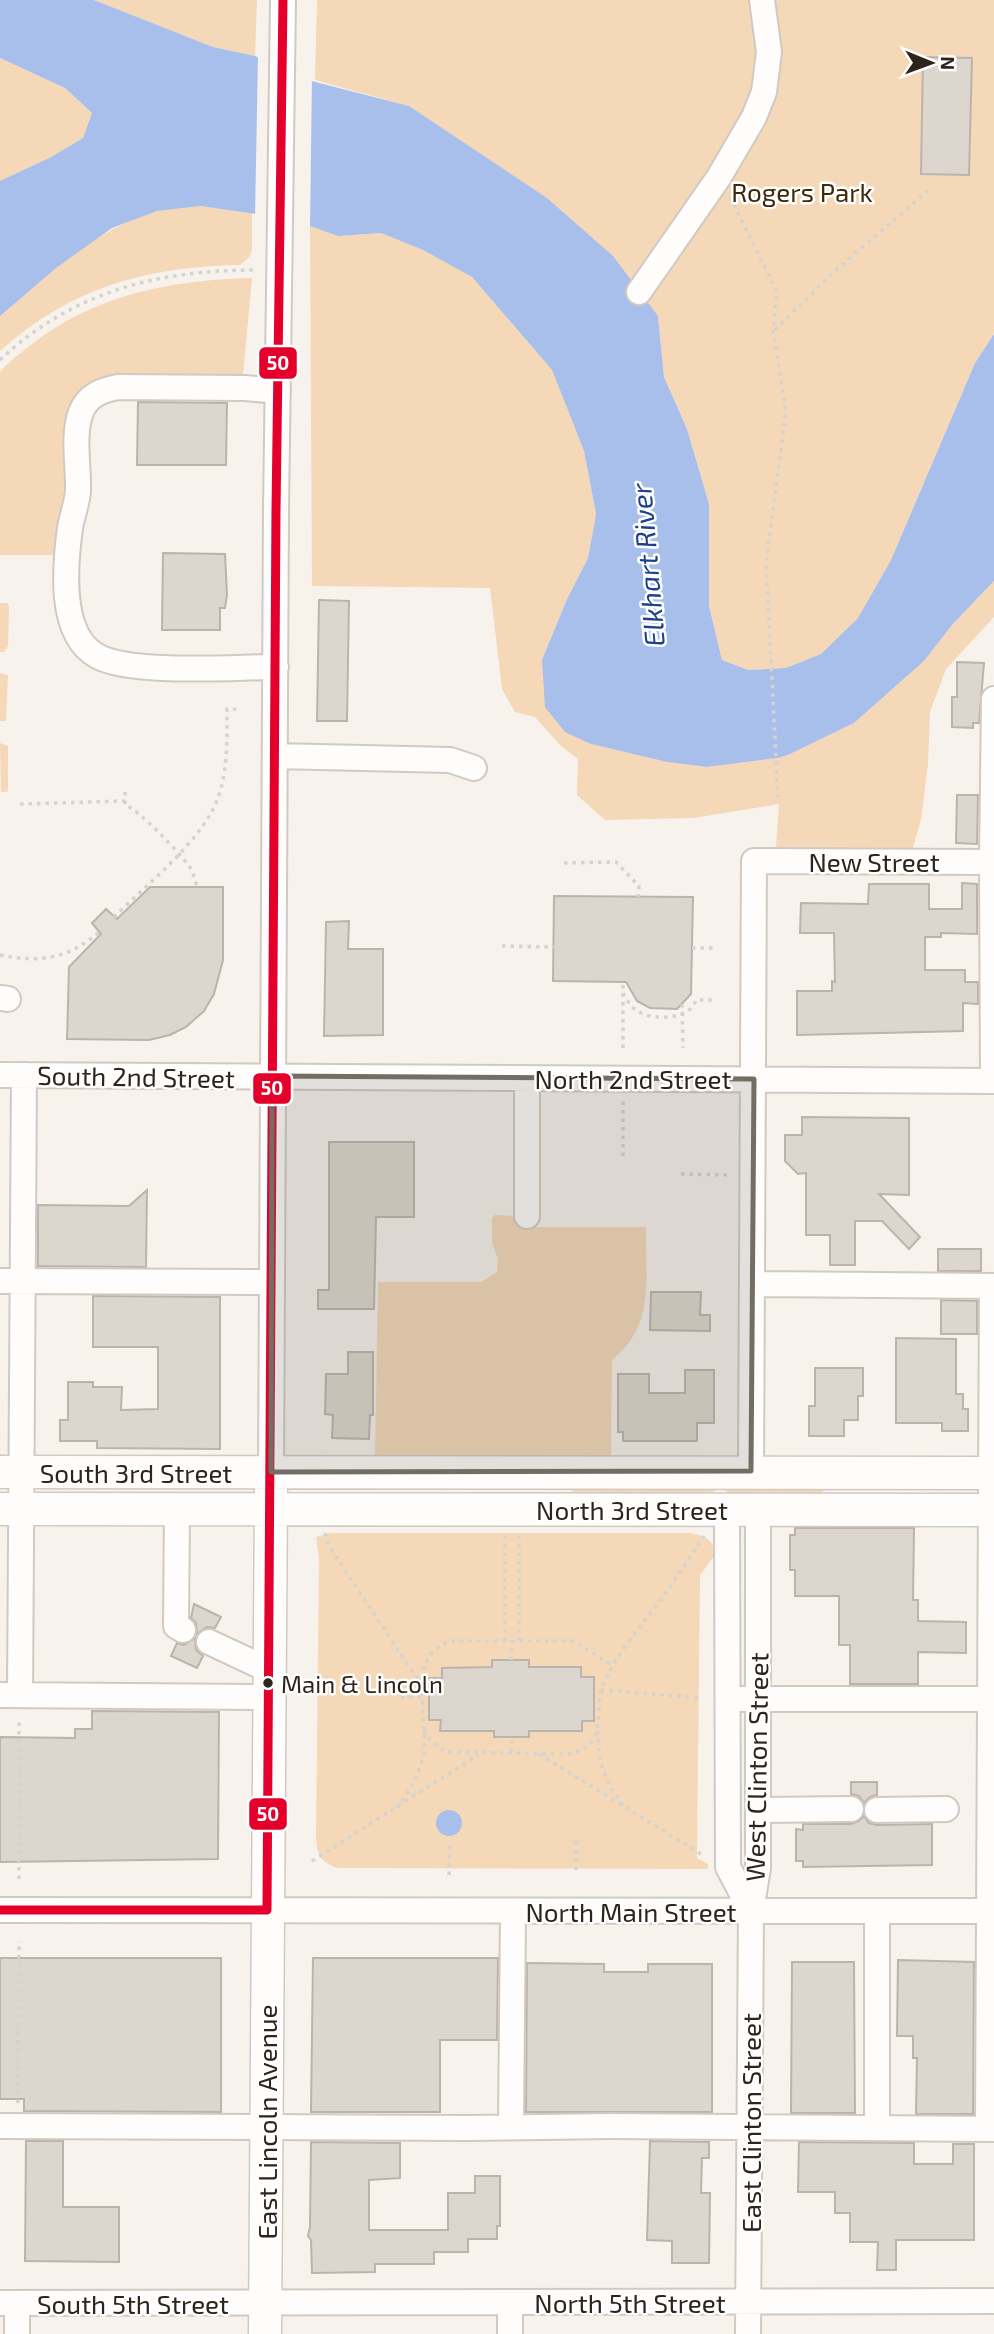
<svg xmlns="http://www.w3.org/2000/svg" width="994" height="2334" viewBox="0 0 994 2334" font-family="'Exo 2',sans-serif">
  <style>
    .green { fill: #f4d8b7 }
    .water { fill: #a9bfeb }
    .pier { fill: #f7f2ec }
    .building { fill: #dcd6ce; stroke: #bab4ad; stroke-width: 2 }
    .lines { fill: none; stroke-linecap: round; stroke-linejoin: round }
    .minor-casing { stroke: #d1cac3; stroke-width: 28 }
    .major-casing { stroke: #d1cac3; stroke-width: 35 }
    .path { stroke: #d4d3d0; stroke-width: 3.5; stroke-dasharray: 3.5 5; stroke-linecap: butt }
    .minor { stroke: #fefdfc; stroke-width: 24 }
    .major { stroke: #fefdfc; stroke-width: 32 }
    .bus-1-casing { stroke: #fff; stroke-width: 14 }
    .bus-1 { stroke: #e4002b; stroke-width: 9 }
    .marked { fill: #746d64; fill-opacity: 0.2; stroke: #746d64; stroke-width: 5; stroke-linejoin: round }
    .bus-dot { fill: #2d251b; stroke: #fff; stroke-width: 2.5 }
    .labels { text-anchor: middle; dominant-baseline: central; stroke-width: 5; stroke-linejoin: round; paint-order: stroke }
    .bus-label { font-size: 24px; fill: #2d251b; stroke: #fff; text-anchor: start }
    .park-label { font-size: 26px; fill: #3e280b; stroke: #fff }
    .street-label { font-size: 26px; fill: #2d251b; stroke: #fff }
    .water-label { font-size: 28px; font-style: italic; fill: #1d418d; stroke: #fff }
    .line-badge { stroke: #fff; stroke-width: 2.5 }
    .badge-label { font-size: 19px; text-anchor: middle; font-weight: bold; fill: #fff }
  </style>
  <rect width="100%" height="100%" fill="#f7f2ec"/>
  <path class="green" d="M94,0H257L255,56L213,47Z
    M317,0H994V334L975,363L891,560L858,618L821,654L786,668L748,670L722,660L709,606V504L687,429L664,377L658,316L547,198L409,106L315,80Z
    M0,58L65,88L92,113L83,138L51,157L0,181Z
    M201,206L252,212V250L250,256L240,265C149,266 69,288 0,351V316C41,278 103,224 158,211C172,208 187,208 201,206Z
    M310,226L338,236L381,233L423,250L472,277L552,370L584,451L596,514L588,558L567,599L542,660L591,744L667,762L707,767L778,758L788,755L854,723L924,661L952,625L994,581V617L946,669L930,712L928,764L921,820L909,861H775L779,804L693,818L605,820L577,795L578,759L561,746L535,717L515,712L502,689L490,588L312,586Z
    M252,278L243,375L121,374C105,376 88,379 77,393C64,409 69,467 67,490C65,512 60,534 57,555H0V372C9,361 21,353 32,344C96,294 173,280 252,278Z
    M0,603H7L9,606L8,646L4,652H0Z
    M0,673L8,675L6,721H0Z
    M0,743L8,746V789L7,792H1Z
    M495,1215L516,1216L527,1227H646C645,1278 656,1325 612,1360L611,1456L375,1455L378,1282H481L497,1272L498,1259L492,1243V1218Z
    M713,1486L715,1490L710,1495H575L571,1490L572,1487Z
    M727,1487H823L824,1490L819,1495H730L726,1494Z
    M331,1533H691C704,1536 715,1540 715,1555L700,1575L697,1858L708,1864V1869L339,1868C322,1864 317,1855 316,1838L319,1558L316,1537Z"/>
  <path class="water" d="M0,0H94L213,47L255,56L292,76L409,106L547,198L613,256L658,316L664,377L687,429L709,504V606L722,660L748,670L786,668L821,654L858,618L891,560L975,363L994,334V581L952,625L924,661L854,723L788,755L778,758L707,767L667,762L591,744L565,732L545,707L542,660L567,599L588,558L596,514L584,451L552,370L472,277L423,250L381,233L338,236L290,219L201,206L157,211L112,228L56,268L0,316V181L51,157L83,138L92,113L65,88L0,58Z
    M436 1823a13 13 0 1 1 26 0a13 13 0 1 1-26 0Z"/>
  <path class="pier" d="M258,54L293,72L312,76L310,230L289,223L255,216Z"/>
  <path class="building" d="M923,57L972,58L969,175L921,174Z
    M138,402L227,403L226,465H137Z
    M163,553L225,554L227,595L225,608H220V630H162Z
    M319,600L349,601L347,721H317Z
    M957,662L984,663L979,723H973V728L952,727V697H957Z
    M957,795H978L977,844L956,843Z
    M962,883L977,884V934L941,933V937H925V970H965V982H978V1004L963,1003V1031L797,1035V991H832V981L835,982L834,933H800L801,903L868,904L869,884H929V909H962Z
    M150,887H223V960L214,994L204,1011L186,1027L170,1035L149,1040L67,1039L69,967L101,934L92,923L106,909L117,919Z
    M554,896L693,897L691,994L677,1009L650,1008L637,1001L626,982L553,981Z
    M349,921L348,949H383V1035L324,1036L326,922Z
    M802,1117L909,1118V1195L879,1194L920,1237L909,1249L882,1221H855V1265H830V1235H806V1173L798,1174L785,1161V1135H802Z
    M329,1142H414V1217H376L374,1309H318V1290H329Z
    M147,1190L146,1267L38,1266V1205L129,1206Z
    M938,1249H981V1271H938Z
    M651,1292H701L700,1315H710V1331L650,1330Z
    M93,1296L220,1297V1449L97,1448V1441H60V1420H68V1382H93V1387H122L121,1410L158,1409V1347H93Z
    M941,1300L977,1301V1334H941Z
    M896,1338L956,1339V1394H963V1409H968V1431H942V1423H896Z
    M348,1352H373V1415H370L369,1439L332,1438L333,1415L325,1414L326,1374H348Z
    M815,1368H863V1396H858V1420H844V1436H809V1406H815Z
    M685,1370H714V1423H697V1441H623V1432H618V1374H649V1393H685Z
    M795,1528H914L913,1600H918V1621L966,1622V1653L918,1652V1684H850V1645H839V1596H795V1570H790V1535H795Z
    M194,1604L221,1617L215,1628L207,1627L197,1634L196,1623L191,1618Z
    M195,1638L196,1650L203,1656L197,1668L171,1656L177,1643L184,1645Z
    M492,1660H529V1667H581V1677H594V1721H582V1731H529V1737H494V1731H440L441,1720H429V1678H442V1668L492,1667Z
    M92,1711L219,1712L218,1859L0,1862V1737L75,1738V1729H92Z
    M851,1782H877V1795L870,1797L864,1803L859,1796L851,1794Z
    M864,1816L869,1823L877,1825L932,1824V1865L803,1867V1861H796V1829L803,1830V1824H851L859,1821Z
    M0,1958H221V2112L24,2111V2099H0Z
    M313,1958H498L497,2040H440V2112H311Z
    M898,1960L974,1962L973,2114H916L917,2058H913V2036H897Z
    M792,1962H854L855,2113H791Z
    M527,1963L604,1964V1972H648V1964H712V2112H526Z
    M26,2141H63V2207H119V2262L25,2261Z
    M650,2141L709,2142V2158H702L701,2193H710L709,2263H672V2241L647,2240Z
    M311,2142L400,2143V2178L369,2180V2230H448V2193H475V2176H500V2226H497V2239H468V2252H434V2264H375V2272L312,2273L311,2240L308,2236L310,2227Z
    M799,2142L914,2143V2164H953V2144H974V2240H896V2270H877L878,2242H850V2213H835V2192H798Z"/>
  <g class="lines">
    <g class="minor-casing">
      <path id="minor" d="M639,292L719,177L754,117L764,92L769,52L762,0
        M276,667C233,667 132,675 97,656C58,634 65,565 70,528C72,516 77,504 78,491C79,467 72,436 81,412C88,395 102,390 118,387L245,388L278,391
        M275,756L450,760L474,768
        M0,998L8,999
        M0,1075L994,1081
        M993,1081L992,862L994,699
        M527,1216V1078
        M0,1281L272,1282
        M752,1284L994,1286
        M751,1471L754,861L994,862
        M271,1472L276,510L283,0
        M727,1509L728,1867L751,1911
        M177,1510L176,1626L183,1630
        M209,1642L269,1670
        M0,1695L268,1697
        M20,1695L24,1075
        M742,1699H994
        M758,1810L851,1809
        M877,1810L946,1809
        M0,1910L994,1911
        M0,2126L468,2128L610,2126L994,2129
        M511,2126L513,1911
        M877,2128V1911
        M988,2129L992,1286
        M0,2303L994,2301
        M17,2334V2303
        M510,2334V2302
        M748,2334L751,1911L758,1868V1509"/>
    </g>
    <g class="major-casing">
      <path id="major" d="M0,1472L994,1473
        M0,1509L994,1510
        M265,2334L271,1491"/>
    </g>
    <path class="path" d="M730,197L777,292L773,331L786,411L766,563L778,797
      M775,330L836,270L932,187
      M0,360C73,291 159,270 256,270
      M125,792V805C137,808 181,854 189,866C193,872 195,879 197,887
      M20,804L125,801
      M564,863L616,862L639,886L638,897
      M114,917C148,883 204,840 219,795C228,767 227,738 227,709H239
      M502,946L554,947
      M692,948H713
      M0,955C39,963 69,959 99,932
      M623,993C627,1000 630,1006 637,1011C653,1021 690,1020 696,1000H712
      M682,1004L683,1048
      M623,1048V982
      M623,1156V1100
      M681,1174L731,1175
      M325,1533L329,1546L422,1686
      M505,1641V1535
      M519,1641V1535
      M511,1660L512,1641
      M601,1690L702,1698
      M401,1697H423
      M424,1730C431,1741 436,1748 449,1752L569,1754C612,1744 591,1711 604,1683C617,1653 639,1629 658,1603C675,1581 689,1558 704,1536
      M598,1731C598,1764 604,1779 623,1805
      M511,1752L512,1737
      M539,1754L701,1854
      M397,1808C410,1790 421,1773 424,1750C428,1715 405,1653 452,1641H574L613,1666
      M576,1841V1875
      M312,1861L478,1755
      M449,1875L450,1841
      M19,1879V1718
      M18,2103L19,1941"/>
    <use href="#minor" class="minor"/>
    <use href="#major" class="major"/>
    <g class="bus-1-casing">
      <path id="bus-1" d="M0,1910H267L276,510L283,0"/>
    </g>
    <use href="#bus-1" class="bus-1"/>
  </g>
  <path class="marked" d="M272,1076L754,1079L751,1471L271,1472Z"/>
  <circle class="bus-dot" cx="268" cy="1683" r="6"/>
  <g class="labels">
    <g class="bus-label">
      <text x="281" y="1683">Main &amp; Lincoln</text>
    </g>
    <g class="park-label">
      <text x="802" y="191">Rogers Park</text>
    </g>
    <g class="street-label">
      <text x="874" y="861">New Street</text>
      <text transform="translate(136 1076) rotate(1)">South 2nd Street</text>
      <text x="633" y="1078">North 2nd Street</text>
      <text x="136" y="1472">South 3rd Street</text>
      <text x="632" y="1509">North 3rd Street</text>
      <text transform="translate(756 1767) rotate(-89)">West Clinton Street</text>
      <text x="631" y="1911">North Main Street</text>
      <text transform="translate(266 2122) rotate(-90)">East Lincoln Avenue</text>
      <text transform="translate(750 2123) rotate(-90)">East Clinton Street</text>
      <text x="630" y="2302">North 5th Street</text>
      <text x="133" y="2303">South 5th Street</text>
    </g>
    <g class="water-label">
      <text transform="translate(647 565) rotate(-95)">Elkhart River</text>
    </g>
  </g>
  <g class="line-badge">
    <rect x="258" y="346" width="40" height="34" rx="7" fill="#e4002b"/>
    <rect x="252" y="1072" width="40" height="33" rx="7" fill="#e4002b"/>
    <rect x="248" y="1797" width="40" height="34" rx="7" fill="#e4002b"/>
  </g>
  <g class="badge-label">
    <text x="278" y="370">50</text>
    <text x="272" y="1095">50</text>
    <text x="268" y="1821">50</text>
  </g>
  <g transform="translate(931 63) rotate(91)" stroke="#ffffff" stroke-width="5" paint-order="stroke">
  <path d="M0-5L12 26L0 18L-12 26Z" fill="#2d251b"/>
  <text y="-10" font-size="19" font-weight="bold" text-anchor="middle" fill="#2d251b">N</text>
  </g>
</svg>
